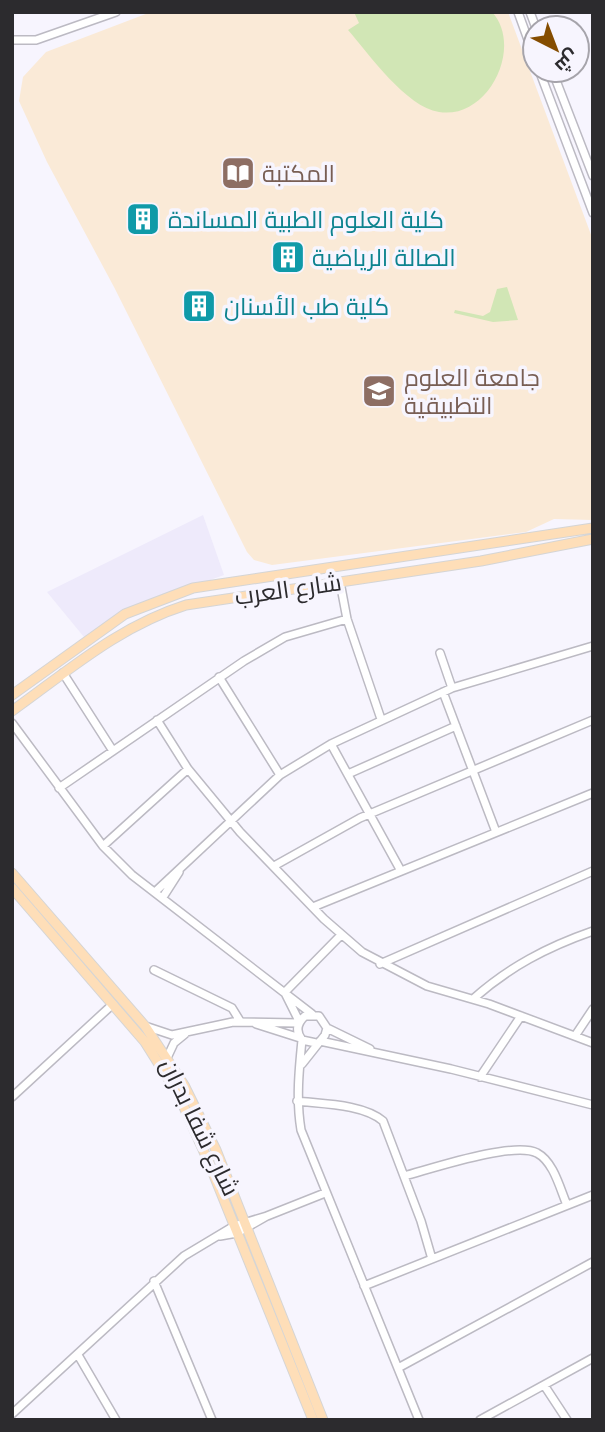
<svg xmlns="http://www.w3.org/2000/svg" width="605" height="1432" viewBox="0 0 605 1432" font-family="Montserrat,Cairo,sans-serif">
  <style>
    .built { fill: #eeeafb }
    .education { fill: #faead7 }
    .green { fill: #d1e6b5 }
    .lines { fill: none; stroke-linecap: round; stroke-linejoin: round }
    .minor-casing { stroke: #bcbac3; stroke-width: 10 }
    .major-casing { stroke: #d5d5d5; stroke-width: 11 }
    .minor { stroke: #fff; stroke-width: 7 }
    .major { stroke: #fedeb8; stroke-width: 9 }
    .labels { text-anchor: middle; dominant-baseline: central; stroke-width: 7; stroke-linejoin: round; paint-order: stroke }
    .education-label { font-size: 24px; fill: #785e54; stroke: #f7f5fe; text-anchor: start }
    .culture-label { font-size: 24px; fill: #0d838f; stroke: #f7f5fe; text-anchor: start }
    .street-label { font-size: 24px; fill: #2c2b2e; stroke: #f7f5fe }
  </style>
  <rect width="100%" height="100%" fill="#f7f5fe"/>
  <path class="built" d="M203,515L224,575L128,610L84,637L47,592Z"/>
  <path class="education" d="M151,12H508L593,240V520L554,519L526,532L272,565L254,560L247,552L114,287L47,162L19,101L23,77L46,52Z"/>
  <path class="green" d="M354,12H492C524,47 488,120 439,112C406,107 369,54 348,30L359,23Z
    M507,287L518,320L493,322L454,313L455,310L483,316L490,312L497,289Z"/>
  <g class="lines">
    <g class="minor-casing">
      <path id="minor" d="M518,12L535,59
        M530,12L536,28
        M12,40H36L116,12
        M539,70L593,213
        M552,70L593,176
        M340,582L347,619L381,719
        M440,653L452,688
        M63,673L113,751
        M219,677L280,775
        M443,692L496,832
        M157,720L188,769L240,832L324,919L362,952L427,986L489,1004L593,1043
        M12,723L103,846L132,875L312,1014
        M331,744L401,871
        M348,774L456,726
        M59,788L244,661L285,637L347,619
        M103,846L188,769
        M274,866L360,818L593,720
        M156,891L280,775L331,744L452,688L593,646
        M163,897L179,872
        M313,907L593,793
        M380,964L593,871
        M154,970L232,1008L240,1021
        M285,992L341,935
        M285,993L299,1021
        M473,999C509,967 547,947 593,931
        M256,1024L300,1038
        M145,1026L172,1035L233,1022L298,1023
        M327,1028L370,1049
        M575,1036L593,1009
        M302,1040C299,1070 296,1100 301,1130L419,1420
        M320,1041L451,1069L593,1105
        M167,1058L174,1043L185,1034
        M302,1064L325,1035L327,1028L319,1016H305C297,1023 295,1031 302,1040L316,1043
        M480,1077L521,1016
        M12,1097L113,1004
        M297,1101C322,1104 363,1104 383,1121L421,1221L432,1259
        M404,1176C431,1169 513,1141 537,1153C554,1162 560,1189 567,1205
        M220,1236L237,1233L267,1216L325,1193
        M154,1281L212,1420
        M364,1286L593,1195
        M78,1355L116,1420
        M398,1368L593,1262
        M544,1385L567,1420
        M12,1414L184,1256L234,1226L267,1216
        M480,1420L593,1358"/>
    </g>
    <g class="major-casing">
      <path id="major" d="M12,695L125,614L193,588L593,528
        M12,711C68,671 119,626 186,605L481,561L593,539
        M12,873L145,1026L184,1085L216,1150L323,1420
        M12,888L145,1042L179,1096L209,1163L313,1420"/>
    </g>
    <use href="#minor" class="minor"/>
    <use href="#major" class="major"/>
  </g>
  <defs>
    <g id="library-square" transform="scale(1.75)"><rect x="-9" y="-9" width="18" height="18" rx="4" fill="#8d6e63" stroke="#f7f5fe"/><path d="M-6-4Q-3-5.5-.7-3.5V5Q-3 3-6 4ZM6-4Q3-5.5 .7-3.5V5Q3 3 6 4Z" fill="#fff"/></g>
    <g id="building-square" transform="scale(1.75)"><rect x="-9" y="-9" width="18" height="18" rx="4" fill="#0f9aa8" stroke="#f7f5fe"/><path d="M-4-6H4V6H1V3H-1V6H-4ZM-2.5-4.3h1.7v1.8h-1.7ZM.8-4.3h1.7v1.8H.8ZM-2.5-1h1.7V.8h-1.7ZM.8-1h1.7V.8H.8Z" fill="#fff"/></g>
    <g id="university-square" transform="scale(1.75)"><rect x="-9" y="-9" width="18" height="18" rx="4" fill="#8d6e63" stroke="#f7f5fe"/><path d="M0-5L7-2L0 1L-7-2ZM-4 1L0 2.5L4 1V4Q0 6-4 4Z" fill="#fff"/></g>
  </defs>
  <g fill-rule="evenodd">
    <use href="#library-square" x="238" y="173"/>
    <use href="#building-square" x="143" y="219"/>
    <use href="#building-square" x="288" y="257"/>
    <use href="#building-square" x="199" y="306"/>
    <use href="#university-square" x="379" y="391"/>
  </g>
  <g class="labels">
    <g class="education-label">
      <text x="262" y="173">المكتبة</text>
      <text x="404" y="377">جامعة العلوم<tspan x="404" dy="28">التطبيقية</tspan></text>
    </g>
    <g class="culture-label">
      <text x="168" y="219">كلية العلوم الطبية المساندة</text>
      <text x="312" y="257">الصالة الرياضية</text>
      <text x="224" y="306">كلية طب الأسنان</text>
    </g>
    <g class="street-label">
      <text transform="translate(288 589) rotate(-8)">شارع العرب</text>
      <text transform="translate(200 1127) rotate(64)">شارع شفا بدران</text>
    </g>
  </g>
  <rect width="605" height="1432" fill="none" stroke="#2c2b2e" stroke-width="28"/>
  <g transform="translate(556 49) rotate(138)"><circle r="33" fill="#f7f5fe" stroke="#a6a4ab" stroke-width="2"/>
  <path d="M0-5L12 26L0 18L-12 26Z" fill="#854d00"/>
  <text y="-10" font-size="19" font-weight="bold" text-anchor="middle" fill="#2c2b2e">ش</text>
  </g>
</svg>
